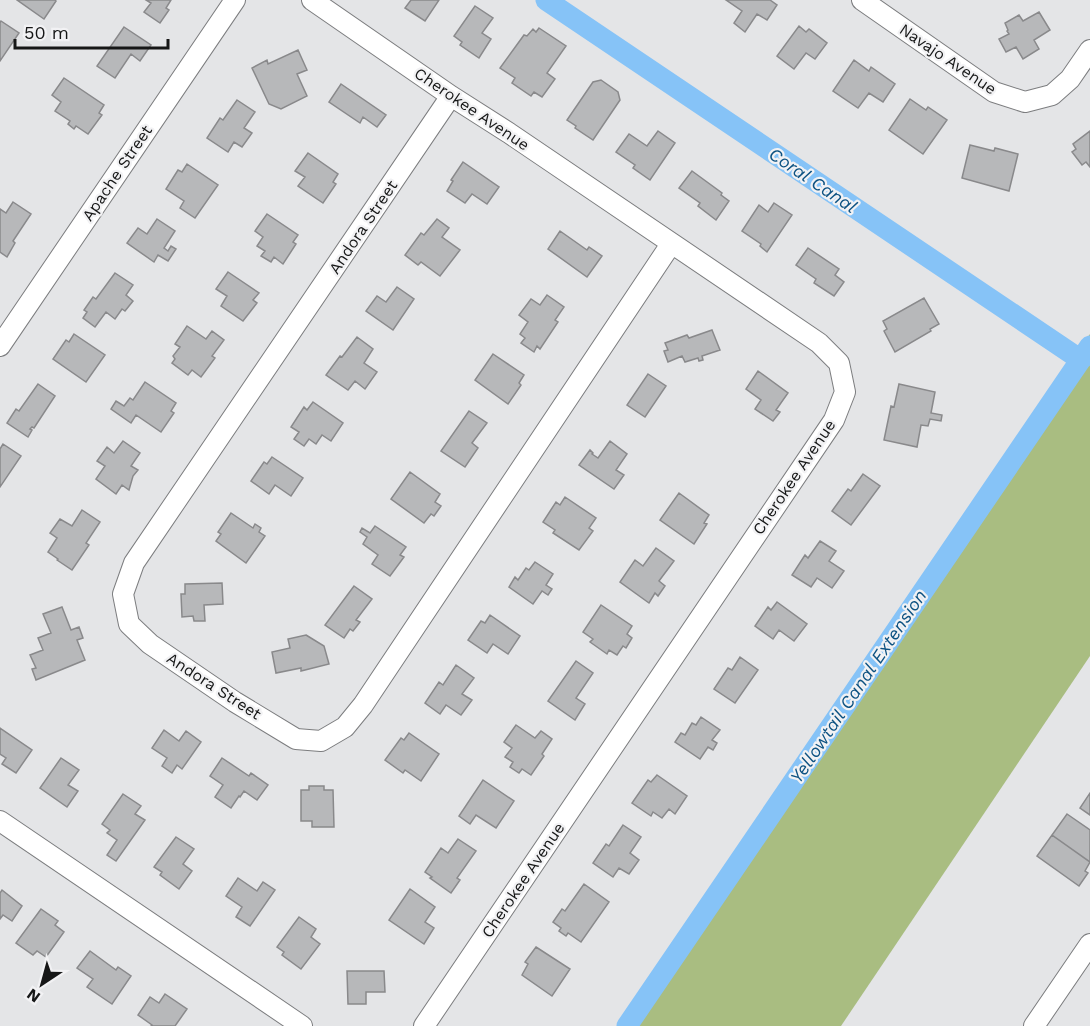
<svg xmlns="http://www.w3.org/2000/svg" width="1090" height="1026" viewBox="0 0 1090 1026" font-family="'Work Sans',sans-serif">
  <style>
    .green { fill: #a9bd81 }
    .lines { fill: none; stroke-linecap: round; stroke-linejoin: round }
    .canal { stroke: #86c3f7; stroke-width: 21 }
    .building { fill: #b7b8ba; stroke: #89898b; stroke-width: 1.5 }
    .minor-casing { stroke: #7c7d7f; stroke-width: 22 }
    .minor { stroke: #fff; stroke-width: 20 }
    .labels { text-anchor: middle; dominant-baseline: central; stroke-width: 4.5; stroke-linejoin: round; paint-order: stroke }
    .street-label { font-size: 16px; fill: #161717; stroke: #f2f2f4 }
    .water-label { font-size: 18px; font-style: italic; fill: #0d5282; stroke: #f2f2f4 }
  </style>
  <rect width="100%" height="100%" fill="#e4e5e7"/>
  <path class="green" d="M1090,334V656L841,1026H619Z"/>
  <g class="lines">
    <path class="canal" d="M546,0L1081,360
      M627,1026L1090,346"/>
  </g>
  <path class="building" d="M17,0H55L56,1L44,19Z
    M146,0H171L166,8L169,10L160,23L144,12L151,3Z
    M411,0H439L425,21L405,8Z
    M726,0H770L777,5L767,20L757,14L745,32L734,23L742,11Z
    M475,6L493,18L482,33L491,39L479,58L460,45L462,42L454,36Z
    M1039,12L1050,30L1034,40L1039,49L1023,59L1016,47L1006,52L999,39L1009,34L1007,31L1008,30L1005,23L1019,15L1023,21Z
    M1,21L19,33L0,61V23Z
    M799,26L806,32L809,29L827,43L815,59L806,53L794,69L777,56Z
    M124,27L151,45L140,61L131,54L115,78L97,66Z
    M539,28L566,46L547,73L555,79L542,97L534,92L531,96L512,83L515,78L500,68L524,35L527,36L533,29L536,32Z
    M298,50L307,70L297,74L307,96L281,109L269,104L252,68L267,60L268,64Z
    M854,60L869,71L871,67L895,84L883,102L869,93L858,108L833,91Z
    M64,78L104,105L99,113L102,115L88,134L76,126L74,129L68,124L70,121L55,111L61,102L52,95Z
    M601,80L618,92L620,100L593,140L575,128L576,126L567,120L593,82Z
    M341,84L386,115L377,127L363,117L360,123L329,102Z
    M910,99L926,110L928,107L947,120L923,154L889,130Z
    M237,100L255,112L244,128L252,133L242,147L234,142L228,152L207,138L220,118L223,120Z
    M658,131L675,143L650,180L633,168L635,165L616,152L629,134L647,146Z
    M1090,131V167L1086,162L1082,165L1072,152L1076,149L1073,144Z
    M970,145L994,151L995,148L1018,154L1009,191L962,178Z
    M308,153L338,174L333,182L336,184L323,203L298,186L305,177L295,171Z
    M463,162L499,187L487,204L472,194L465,203L447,191L453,181L451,180Z
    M187,164L218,185L195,218L180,208L184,201L166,189L178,170L182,172Z
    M692,171L722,193L721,195L729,201L716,220L698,206L700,203L679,188Z
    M13,202L31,214L13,241L15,243L7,257L0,252V209L6,213Z
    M774,203L792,215L767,252L760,246L761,244L742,231L759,205L768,212Z
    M267,214L298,235L293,242L296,244L283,264L274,257L271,262L261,256L265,251L257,246L263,237L255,231Z
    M157,219L175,231L164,248L168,251L171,246L176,249L168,261L158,255L154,262L127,243L138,228L147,234Z
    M437,219L449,228L442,237L460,250L440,276L421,262L418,265L405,255L421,233L424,235Z
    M560,231L587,250L589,247L602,256L587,277L548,249Z
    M808,248L839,269L835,275L844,282L834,296L814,283L816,279L796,265Z
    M228,272L259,293L253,300L257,303L243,321L221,306L227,296L216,289Z
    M115,273L133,285L126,295L133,301L125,311L122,309L115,319L106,312L95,327L83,318L87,312L84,310L93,297L96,299Z
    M397,287L414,299L393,330L366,311L377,296L386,302Z
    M547,295L564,307L555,320L558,322L540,349L537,346L534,352L521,343L525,338L520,334L528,322L519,315L531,299L540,305Z
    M924,298L939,324L930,329L931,331L895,352L884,331L887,329L883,321Z
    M187,326L206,339L212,331L224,340L212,356L215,358L201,377L192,370L188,375L172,363L175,359L173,356L180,347L175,344Z
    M712,330L720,350L702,356L703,360L699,361L698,358L685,362L682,356L668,362L664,351L668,350L665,343L687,335L689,338Z
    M74,334L105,355L86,382L53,359L66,340L69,342Z
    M357,337L373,349L364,363L377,372L365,389L355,381L348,390L326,375L340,356L342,357Z
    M493,354L524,375L519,383L521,385L508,404L475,380Z
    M758,371L788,393L776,410L780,412L773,421L755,409L761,400L746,389Z
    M648,374L666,386L645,417L627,405Z
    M145,382L176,403L171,411L174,413L161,432L136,415L131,423L111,409L116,401L124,406L130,398L133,400Z
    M38,384L55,396L34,428L32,427L30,429L32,430L28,437L7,423L16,409L19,411Z
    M899,384L935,392L931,413L942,415L941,421L930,419L928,426L921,425L917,447L884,440L891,406L894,407Z
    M313,402L343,423L331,441L322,435L316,444L309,439L304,446L294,439L299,432L291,427L304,407L307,410Z
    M469,411L487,423L472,443L478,448L465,467L441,451Z
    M123,441L140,453L131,466L138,470L133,476L129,490L122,485L116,494L96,479L105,466L97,461L107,447L114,453Z
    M610,441L627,454L616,470L624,475L614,489L579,465L590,450L593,453L592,454L598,458Z
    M3,444L21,456L0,487V449Z
    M272,457L303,478L291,496L275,485L269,494L251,481L264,462L267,464Z
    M410,472L440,494L435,502L441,506L434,516L431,514L424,523L391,499Z
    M863,474L880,486L851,525L832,511L848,489L851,491Z
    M679,493L709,515L704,523L707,524L694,544L660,520Z
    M565,497L596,518L589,528L593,531L579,550L553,533L555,530L543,522L556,502L560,505Z
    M82,510L100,522L86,543L89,545L72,570L57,560L58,559L48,552L57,538L50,533L60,519L72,526Z
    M231,513L253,528L255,524L261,528L259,532L265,536L246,563L216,541L221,534L218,532Z
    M375,526L406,547L400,555L404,557L390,576L372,564L378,555L363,544L367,537L360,532L362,528L370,533Z
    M820,541L836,551L829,561L844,571L832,588L817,578L811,587L792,575L805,555L808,558Z
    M656,548L674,561L659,581L665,586L658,596L655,593L649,603L620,582L635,560L643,566Z
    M535,562L553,574L546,585L552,589L548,595L542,591L533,604L509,587L515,577L518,580L526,568L529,570Z
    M222,583L223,604L204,605L205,621H194L193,616L182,617L181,594H185V584Z
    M354,586L372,599L356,620L360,622L353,631L350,629L344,638L325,625Z
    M777,602L807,624L794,641L779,630L773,639L755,626L768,607L771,610Z
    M601,605L632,626L627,634L632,638L626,648L623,646L617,655L609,650L607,654L590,642L593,639L583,632Z
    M62,607L71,630L79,627L83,638L77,640L85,660L36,680L32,669L36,668L30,655L43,650L38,638L51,633L43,614Z
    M490,615L520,636L508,654L493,644L487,653L468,640L481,621L485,623Z
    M306,635L324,646L329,664L301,671V668L276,673L272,652L290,648L288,639Z
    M740,657L758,670L735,703L714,689L728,668L732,670Z
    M576,661L593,673L576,698L585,704L575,720L548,701Z
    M456,665L474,678L462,694L472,700L461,715L446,705L440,714L425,703L439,682L443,685Z
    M701,717L720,730L712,740L717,743L713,750L708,747L700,759L675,742L681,733L685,735L692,723L696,725Z
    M516,725L535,738L541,731L552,739L542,754L544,756L531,775L522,769L519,773L510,767L513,762L505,757L512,748L504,742Z
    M0,728L32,750L16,773L2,764L6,758L0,754Z
    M164,730L179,741L186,731L201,742L182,769L177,765L172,773L162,766L167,758L152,748Z
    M409,733L439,754L421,781L405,770L403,773L385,760L401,738L404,740Z
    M61,758L79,770L68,785L78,791L67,807L40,788Z
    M222,758L249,776L251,773L268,785L257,800L244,791L240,797L239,796L231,808L215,797L223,785L210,776Z
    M657,775L687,796L675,814L669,809L662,818L653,812L651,816L632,803L648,780L651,782Z
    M483,780L514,801L496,828L476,815L470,824L459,816Z
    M309,786H324V790H333L334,827H312V821H301V790H309Z
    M1090,793V815L1080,808Z
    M123,794L141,806L135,814L145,820L116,861L107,855L117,840L107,833L110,830L102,824Z
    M1067,814L1090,830V862L1052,835Z
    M623,825L641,837L630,853L639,860L629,874L619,868L613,877L593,863L606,844L609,846Z
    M1052,835L1090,862L1085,871L1088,873L1079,886L1037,856Z
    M176,837L194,849L183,864L192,871L179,889L160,875L162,872L154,867Z
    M458,839L476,851L457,878L460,880L451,893L430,878L432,877L425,872L441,848L448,853Z
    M238,878L257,891L263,882L275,890L250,926L236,917L242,907L226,896Z
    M584,884L609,902L581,942L568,933L566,936L559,931L561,928L553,922L562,909L565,911Z
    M410,889L435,907L425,922L434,928L424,944L389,920Z
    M2,890L22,906L12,921L3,915L0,919V893Z
    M41,909L58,921L55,925L64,932L46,957L37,951L33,955L16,943Z
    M299,917L316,929L311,937L320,944L301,969L282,955L284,952L277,947Z
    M536,947L570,969L552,996L522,975L528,964L525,962Z
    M90,951L116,970L118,967L131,976L112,1004L87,987L93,979L77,968Z
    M347,971H384L385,992H366V1004H348Z
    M165,994L187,1009L175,1026H151L152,1025L138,1015L150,997L159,1003Z"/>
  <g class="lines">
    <g class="minor-casing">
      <path id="minor" d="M312,0L451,96L509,133L819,343L839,363L845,392L834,420L424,1026
        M862,0L994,92L1025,102L1052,95L1070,79L1090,50
        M451,96L134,563L123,594L129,624L150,644L235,702L296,739L321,741L345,727L363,705L671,244
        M0,346L235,0
        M0,821L302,1026
        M1034,1026L1090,944"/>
    </g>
    <use href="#minor" class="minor"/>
  </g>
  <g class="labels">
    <g class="street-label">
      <text transform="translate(948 59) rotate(34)">Navajo Avenue</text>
      <text transform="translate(472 109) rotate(34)">Cherokee Avenue</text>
      <text transform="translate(117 173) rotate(-56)">Apache Street</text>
      <text transform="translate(363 227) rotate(-56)">Andora Street</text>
      <text transform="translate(794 477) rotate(-56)">Cherokee Avenue</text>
      <text transform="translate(214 686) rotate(33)">Andora Street</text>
      <text transform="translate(523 880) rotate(-56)">Cherokee Avenue</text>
    </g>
    <g class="water-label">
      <text transform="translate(813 180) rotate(34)">Coral Canal</text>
      <text transform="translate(858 686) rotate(-56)">Yellowtail Canal Extension</text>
    </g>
  </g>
  <g transform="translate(42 984) rotate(216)" stroke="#f2f2f4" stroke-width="4.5" paint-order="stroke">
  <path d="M0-4.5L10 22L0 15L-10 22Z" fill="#161717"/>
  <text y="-9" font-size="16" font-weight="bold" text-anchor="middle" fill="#161717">N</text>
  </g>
  <path d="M15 39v9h153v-9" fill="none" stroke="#161717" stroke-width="3"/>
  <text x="24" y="39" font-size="18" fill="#161717" stroke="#f2f2f4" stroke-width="4.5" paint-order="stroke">50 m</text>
</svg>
